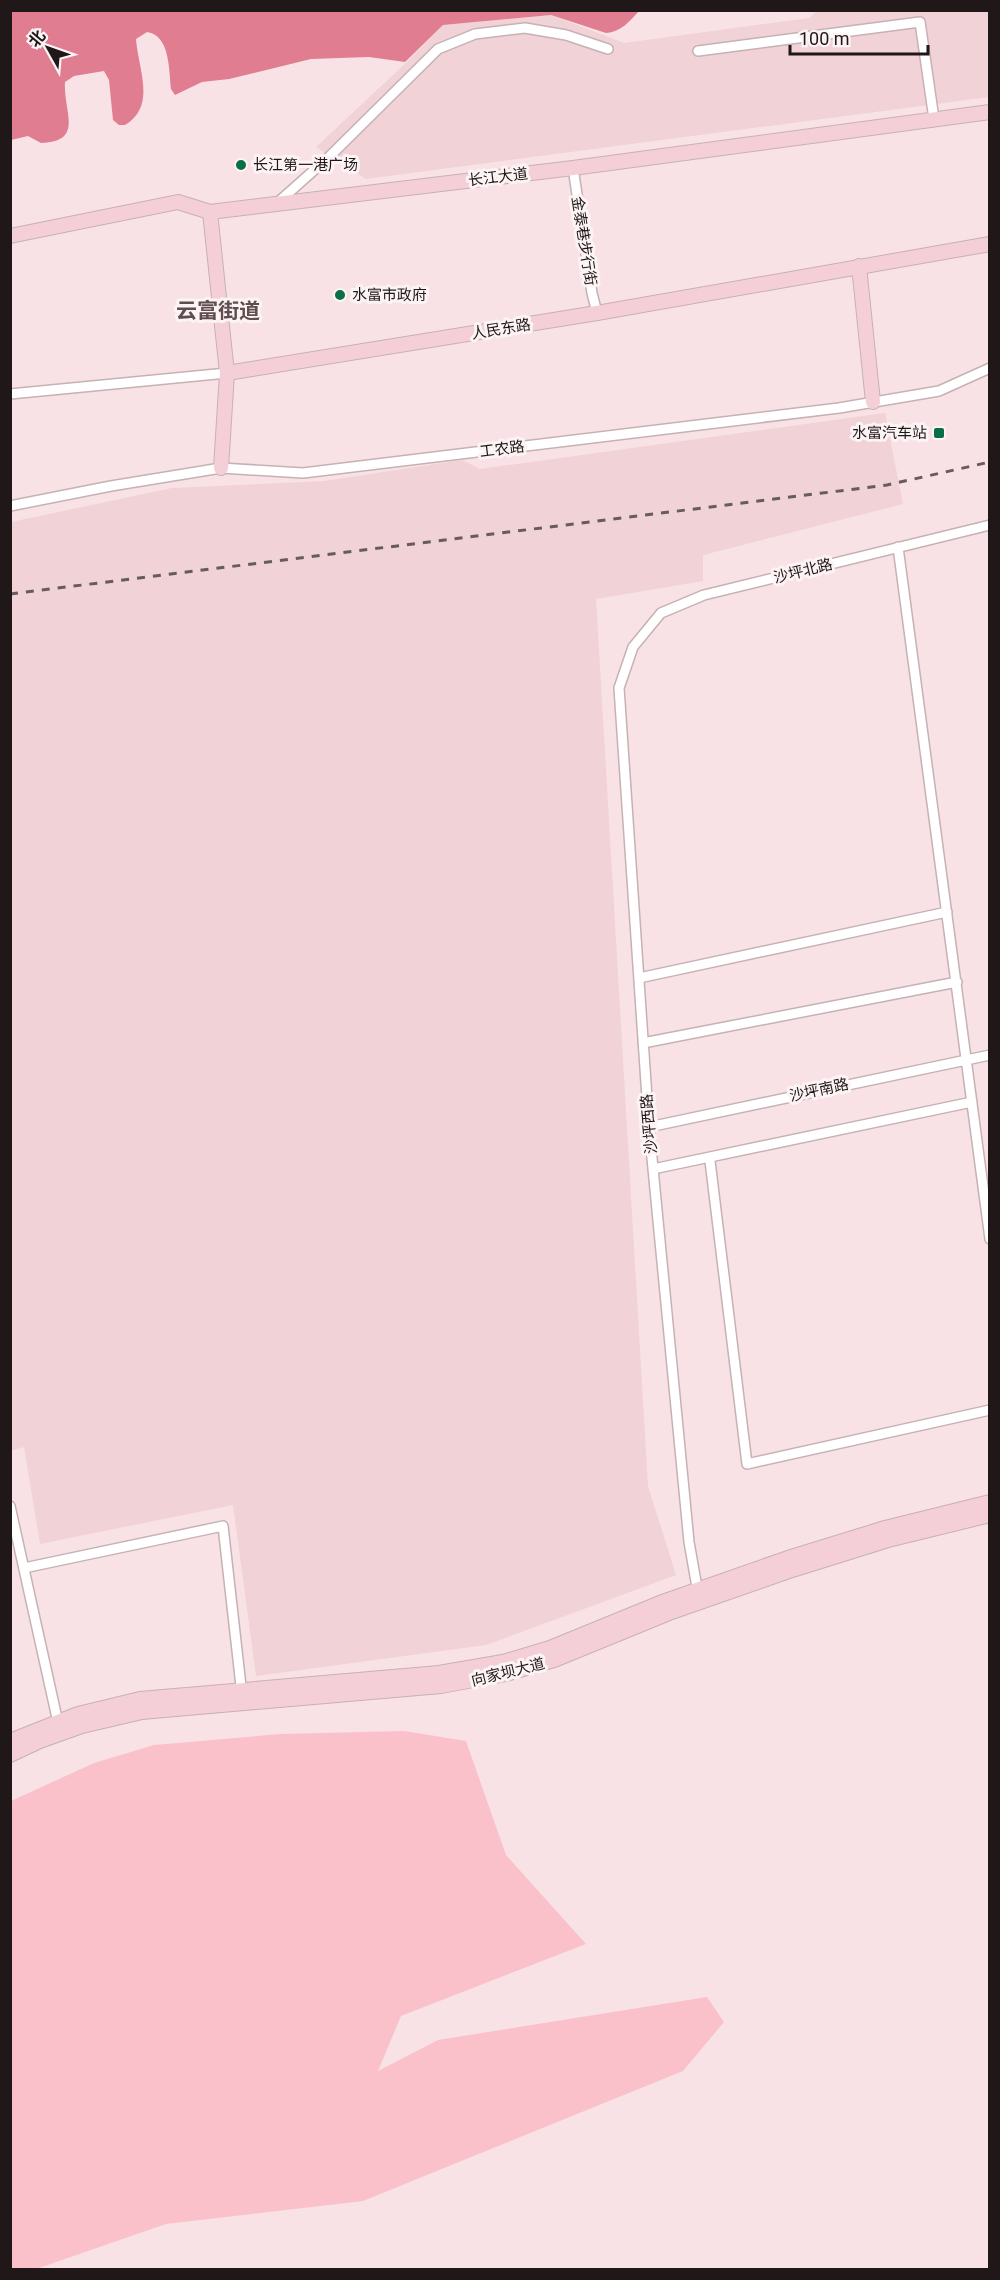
<svg xmlns="http://www.w3.org/2000/svg" width="1000" height="2280" viewBox="0 0 1000 2280" font-family="Roboto,'Noto Sans SC',sans-serif">
  <style>
    .built { fill: #f1d2d6 }
    .green { fill: #fbc1ca }
    .water { fill: #e07d90 }
    .lines { fill: none; stroke-linecap: round; stroke-linejoin: round }
    .street-casing { stroke: #c6b1b4; stroke-width: 12 }
    .secondary-casing { stroke: #c6b1b4; stroke-width: 16 }
    .street { stroke: #fff; stroke-width: 9 }
    .secondary { stroke: #f5cfd8; stroke-width: 14 }
    .rail { stroke: #685b5d; stroke-width: 3; stroke-dasharray: 8 8; stroke-linecap: butt }
    .poi-dot { fill: #0a6f45; stroke: #fcf3f4; stroke-width: 2 }
    .labels { text-anchor: middle; dominant-baseline: central; stroke-width: 6; stroke-linejoin: round; paint-order: stroke }
    .poi-label { font-size: 15px; fill: #1f1718; stroke: #fcf3f4; text-anchor: start }
    .street-label { font-size: 15px; fill: #1f1718; stroke: #fcf3f4 }
    .district-label { font-size: 21px; font-weight: bold; fill: #604d50; stroke: #fcf3f4 }
  </style>
  <rect width="100%" height="100%" fill="#f8e2e5"/>
  <path class="built" d="M817,11H989V97L366,179L316,147L408,61L443,25L551,15L624,43L809,18Z
    M885,413L903,504L703,555V581L596,599L648,1486L676,1575L486,1645L256,1676L233,1505L40,1544L24,1447L10,1451L11,522L172,488L324,481L462,460L480,469Z"/>
  <path class="green" d="M404,1731L466,1741L506,1855L586,1944L401,2016L378,2071L438,2040L707,1997L724,2022L683,2071L363,2201L166,2224L36,2269H11V1801L94,1763L154,1745L281,1734Z"/>
  <path class="water" d="M11,10H639V11C630,21 621,32 606,33L551,15L443,25L405,62L369,57L311,59L229,79L202,82L175,95L171,89C169,70 170,35 147,32L136,39C138,69 157,106 125,125H119L113,120L109,80L104,71L74,76L65,82C63,112 85,141 41,143L28,136L11,140Z"/>
  <g class="lines">
    <g class="street-casing">
      <path id="street" d="M698,51L920,22L934,119
        M573,168L592,293L597,313
        M276,204L330,156L438,49L475,34L525,28L566,35L608,49
        M10,394L227,373
        M10,506L111,486L221,468L303,473L839,408L939,391L990,368
        M898,547L990,1239
        M639,978L947,912
        M643,1043L957,982
        M649,1127L990,1055
        M710,1161L747,1464L990,1410
        M653,1169L972,1102
        M10,1506L59,1727
        M24,1568L223,1526L242,1695
        M698,1593L689,1542L649,1127L619,688L633,647L661,613L704,595L990,525"/>
    </g>
    <g class="secondary-casing">
      <path id="secondary" d="M210,212L227,373L221,468
        M10,236L178,202L210,212L573,168L990,112
        M859,266L873,402
        M227,373L597,313L990,244
        M10,1741L78,1714L140,1699L439,1673L503,1662L550,1648L665,1601L788,1558L885,1528L990,1502
        M10,1755L40,1741L82,1726L142,1712L441,1686L506,1674L554,1660L669,1613L792,1570L888,1540L990,1515"/>
    </g>
    <use href="#street" class="street"/>
    <use href="#secondary" class="secondary"/>
    <path class="rail" d="M10,594L887,485L990,462"/>
  </g>
  <g class="poi-dot">
    <circle cx="241" cy="165" r="6"/>
    <circle cx="340" cy="295" r="6"/>
    <rect x="933" y="427" width="12" height="12" rx="3"/>
  </g>
  <g class="labels">
    <g class="poi-label">
      <text x="253" y="165">长江第一港广场</text>
      <text x="352" y="295">水富市政府</text>
      <text x="927" y="433" text-anchor="end">水富汽车站</text>
    </g>
    <g class="street-label">
      <text transform="translate(498 177) rotate(-7)">长江大道</text>
      <text transform="translate(584 241) rotate(81)">金泰巷步行街</text>
      <text transform="translate(501 329) rotate(-9)">人民东路</text>
      <text transform="translate(502 449) rotate(-7)">工农路</text>
      <text transform="translate(803 571) rotate(-14)">沙坪北路</text>
      <text transform="translate(819 1090) rotate(-12)">沙坪南路</text>
      <text transform="translate(649 1124) rotate(-95)">沙坪西路</text>
      <text transform="translate(508 1672) rotate(-14)">向家坝大道</text>
    </g>
    <g class="district-label">
      <text x="218" y="311">云富街道</text>
    </g>
  </g>
  <rect width="1000" height="2280" fill="none" stroke="#1f1718" stroke-width="24"/>
  <g transform="translate(48 48) rotate(310)" stroke="#fcf3f4" stroke-width="4.5" paint-order="stroke">
  <path d="M0-4.5L10 22L0 15L-10 22Z" fill="#1f1718"/>
  <text y="-9" font-size="16" font-weight="bold" text-anchor="middle" fill="#1f1718">北</text>
  </g>
  <path d="M790 45v9h138v-9" fill="none" stroke="#1f1718" stroke-width="3"/>
  <text x="799" y="45" font-size="18" fill="#1f1718" stroke="#fcf3f4" stroke-width="4.5" paint-order="stroke">100 m</text>
</svg>
